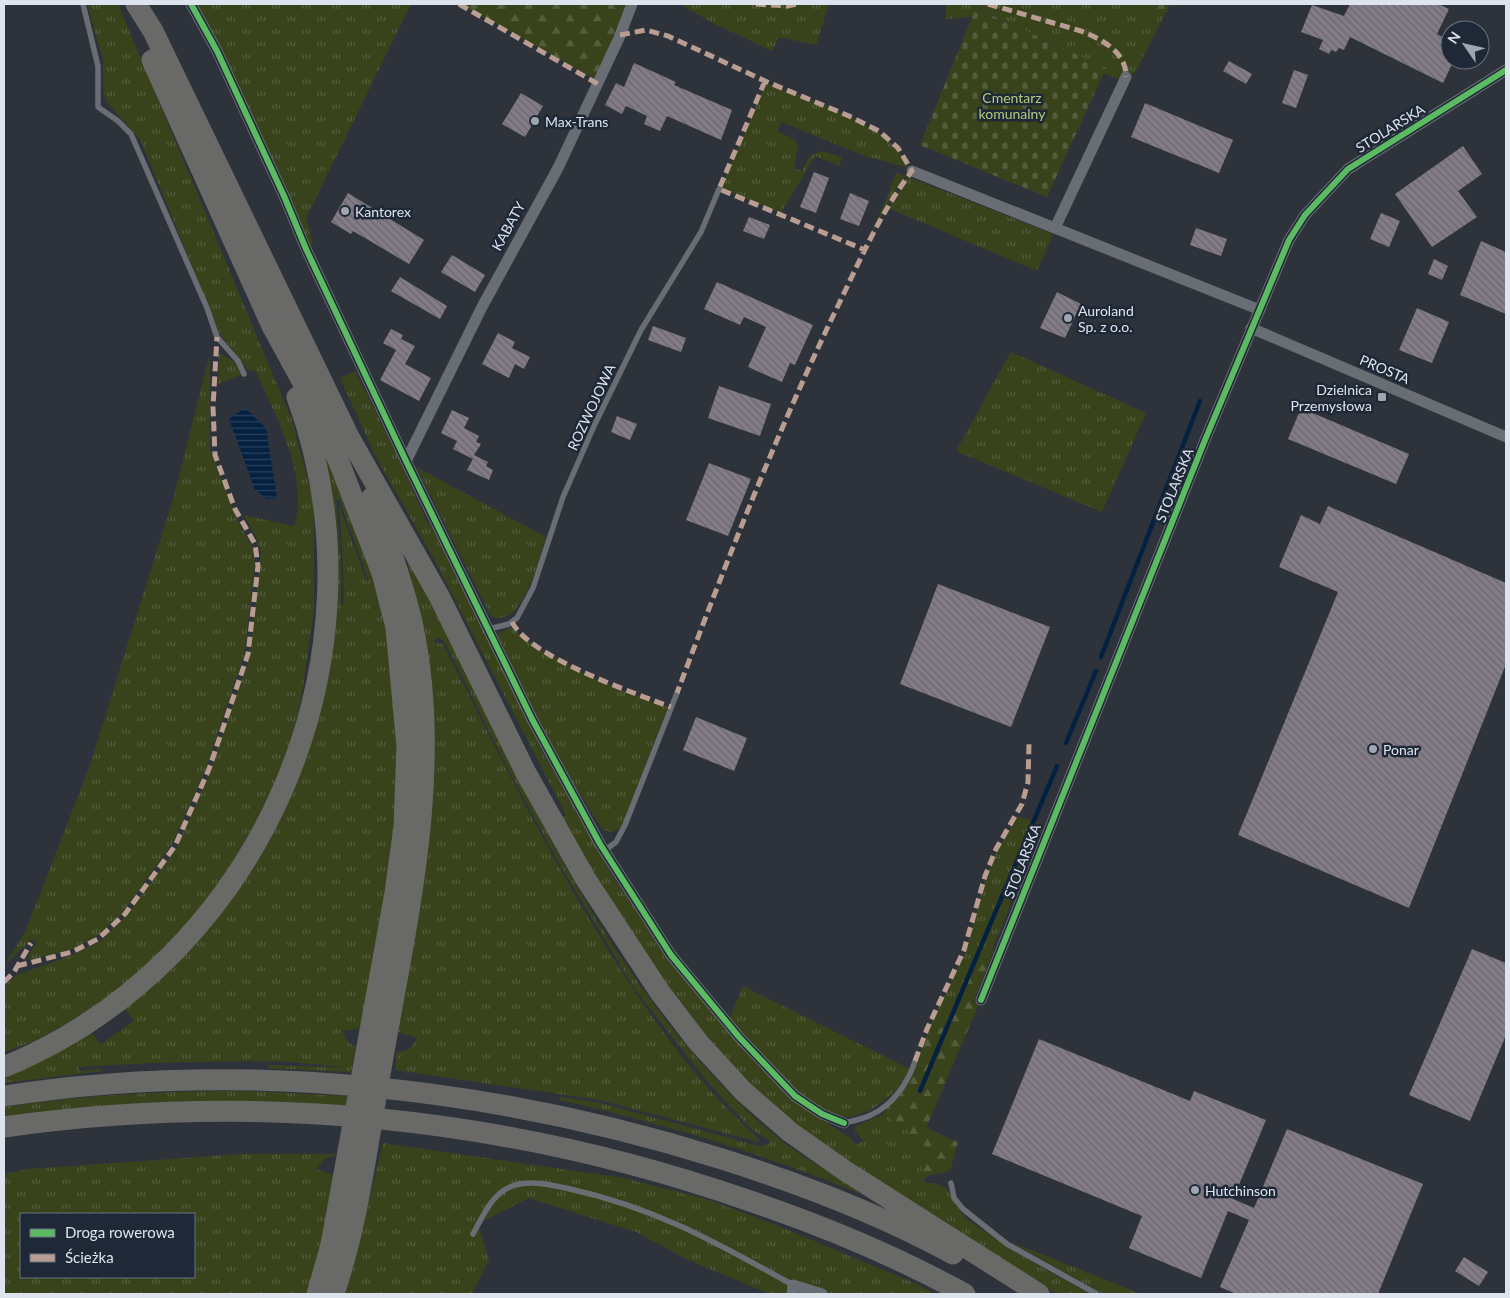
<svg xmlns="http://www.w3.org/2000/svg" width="1510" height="1298" viewBox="0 0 1510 1298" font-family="Lato,sans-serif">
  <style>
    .grass { fill: url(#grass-tufts); fill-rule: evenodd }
    .forest { fill: url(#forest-firs) }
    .cemetery { fill: url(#cemetery-stones) }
    .water { fill: url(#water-rules) }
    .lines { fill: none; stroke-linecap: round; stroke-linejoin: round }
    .stream { stroke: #052142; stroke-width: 4.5 }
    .building { fill: url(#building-back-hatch) }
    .lane { stroke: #696e74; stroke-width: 5.5 }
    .street { stroke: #696e74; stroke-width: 11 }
    .highway { stroke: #696967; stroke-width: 21 }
    .quiet { stroke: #b99d93; stroke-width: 5; stroke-dasharray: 10 5; stroke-linecap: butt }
    .cycleway-casing { stroke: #1e2836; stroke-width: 9 }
    .cycleway { stroke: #5cba63; stroke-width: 6 }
    .poi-dot { fill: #a0a6af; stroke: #1e2836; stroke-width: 2 }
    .labels { text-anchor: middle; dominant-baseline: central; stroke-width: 5; stroke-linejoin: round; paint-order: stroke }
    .park-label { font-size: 14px; fill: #b2cb7d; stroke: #1e2836 }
    .poi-label { font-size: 14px; fill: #dde4ee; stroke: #1e2836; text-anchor: start }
    .street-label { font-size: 14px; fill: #dde4ee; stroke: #1e2836 }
  </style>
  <defs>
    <pattern id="grass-tufts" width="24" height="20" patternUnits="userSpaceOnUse" patternTransform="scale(1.25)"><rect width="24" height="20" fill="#38431c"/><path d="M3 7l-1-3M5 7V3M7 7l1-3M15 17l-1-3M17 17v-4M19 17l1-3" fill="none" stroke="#545e3d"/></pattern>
    <pattern id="forest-firs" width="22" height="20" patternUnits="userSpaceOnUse" patternTransform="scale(1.25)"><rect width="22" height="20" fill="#38431c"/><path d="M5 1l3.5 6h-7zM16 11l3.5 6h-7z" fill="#545e3d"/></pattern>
    <pattern id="cemetery-stones" width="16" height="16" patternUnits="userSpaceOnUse" patternTransform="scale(1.25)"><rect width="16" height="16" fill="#38431c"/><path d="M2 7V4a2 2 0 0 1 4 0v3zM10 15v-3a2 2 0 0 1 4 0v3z" fill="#545e3d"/></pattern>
    <pattern id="water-rules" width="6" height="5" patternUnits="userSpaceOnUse" patternTransform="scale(1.25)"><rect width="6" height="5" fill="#052142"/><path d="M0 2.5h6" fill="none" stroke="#29415e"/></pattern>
    <pattern id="building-back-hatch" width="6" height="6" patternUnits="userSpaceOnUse" patternTransform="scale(1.25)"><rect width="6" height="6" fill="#837c86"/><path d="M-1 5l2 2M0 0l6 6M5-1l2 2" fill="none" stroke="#69666d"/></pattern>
  </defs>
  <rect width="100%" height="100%" fill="#2e333b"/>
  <path class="grass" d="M87,4H118L292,420L314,504V609L301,700L287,756L258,821L229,874L165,951L94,1008L35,1041L4,1052V986L17,975L70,956L101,941L125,917L176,849L205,784L250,656L261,553L256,537L244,515L294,526C310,477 275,414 255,370L250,372L220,334L140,139L108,104L103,92V60Z
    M191,4H411L306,218L313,244L306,249Z
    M679,4H678H829L816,45L779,37L772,51L713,23Z
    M946,4H1139V8L1164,16L1135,73L1117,79L1103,73L1105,68L977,8L972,17L946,19Z
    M766,83C806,99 868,116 896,149C901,154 905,162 909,168L865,156L781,122L777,131L794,139L798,146L794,168L802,171L810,156L821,151L842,157L840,162L841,167L815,156L781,213L721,188Z
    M896,173L906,176L896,189L864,248L891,189L890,188Z
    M908,177L1053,234L1037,271L888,208Z
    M1011,352L1146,413L1102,512L956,451Z
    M210,353V450L240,526L252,545L255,563L244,655L205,771L172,844L123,912L97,936L72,949L30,960L28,957L36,943L32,939L4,966L26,930L89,768L174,496Z
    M219,353L235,362L241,375L218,384Z
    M355,371L401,463L427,522L441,536L461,577L539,745L610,872L666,956L799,1105L849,1137L856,1145L863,1141L855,1131V1127L883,1114L909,1131L927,1176L924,1179L925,1183C954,1182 949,1200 965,1217C972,1224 982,1229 990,1235C1022,1258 1056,1275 1090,1294H1057L794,1129L750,1090L652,970L560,818L566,815L435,561L376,457L340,378Z
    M321,444L366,552L389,644L399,729L395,820L383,909L361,1028L343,1031L346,1041L356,1047L351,1072L268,1068V1065L349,1068L293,1062L249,1061L152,1063L78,1067L79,1071L102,1069V1071L4,1083V1074L183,952L318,709V445ZM339,499L369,581L367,582L339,506L343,561L344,604L341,605V561L336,503L334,501ZM125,1009L134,1021L101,1044L92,1033Z
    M416,467L546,537C538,559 523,631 491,616Z
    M409,561C502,736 577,928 713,1076C739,1105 767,1131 798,1153C817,1166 846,1179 861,1194C763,1154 663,1123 559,1100L560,1097L600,1103L759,1146L767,1145L770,1141L751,1129L705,1079L634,988L560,865L507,767L449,650L443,640L438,638L433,641L435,643L443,644C491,739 538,835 594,927C641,1004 692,1080 760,1140L759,1142L599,1100L395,1070L397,1051C407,1053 413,1047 417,1038L398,1032L432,691L427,643L407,562Z
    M512,627L521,637L596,680L668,707L622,826C615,833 610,833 602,829L552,749L497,634Z
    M1018,816L1032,821L945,1028L930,1026L966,951L986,876L998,849Z
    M1035,822L1043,825L994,945L993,953L981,951Z
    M743,986L910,1069L897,1090L871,1110L851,1117L835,1115L796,1095L729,1020Z
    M245,1091L347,1096L345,1106L282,1102H192L4,1117V1107C84,1095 164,1091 245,1091Z
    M383,1143L624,1178L706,1199L766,1221L917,1284L935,1294H770L688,1260L636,1232L528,1198L478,1224L489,1260L472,1294H346Z
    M242,1154H337L325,1159L316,1169L334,1175L325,1231L308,1294H4V1174L29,1169ZM21,1214H194V1277H21Z
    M1011,1242L1141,1294H1103Z"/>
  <path class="forest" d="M460,4H628L595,79Z
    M1139,4H1170L1164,16L1138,8Z
    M981,951L993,953L973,1002L979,1004L926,1128L958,1142L950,1171L927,1176L909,1131L883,1114L911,1078L930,1026L945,1028L919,1092L921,1093Z"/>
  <path class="cemetery" d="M976,8L1106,68L1047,197L920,145Z"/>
  <path class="water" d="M245,408L266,428L277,498L267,499L255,490L229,419Z"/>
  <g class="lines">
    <path class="stream" d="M1101,657L1200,401
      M1066,743L1096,671
      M920,1091L1057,766"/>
  </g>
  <path class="building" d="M1350,4H1438L1449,9L1437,34L1450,41V60H1454L1443,83L1350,37L1344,50L1339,48L1336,52L1331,50L1329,54L1319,49L1323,40L1301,32L1312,5L1344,16Z
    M1229,61L1252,74L1246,84L1223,71Z
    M634,63L676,82L674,85L732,110L721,140L667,116L660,131L644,124L647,116L626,106L622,114L605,105L616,83L624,87Z
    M1294,70L1308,75L1296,108L1282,103Z
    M521,93L543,106L525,137L502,124Z
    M1145,103L1233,140L1219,173L1131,137Z
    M1463,146L1482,174L1458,191L1477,217L1432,247L1395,194Z
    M814,172L829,178L816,213L800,207Z
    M348,193L424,240L409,264L353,231L351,234L331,222Z
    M850,193L869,201L859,226L840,219Z
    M1381,213L1400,221L1389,247L1370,239Z
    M749,217L770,225L764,239L743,231Z
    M1196,228L1227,239L1221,256L1190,245Z
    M1481,241L1506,252V314L1460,295Z
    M452,255L485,275L475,292L441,272Z
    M1434,259L1448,266L1442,280L1428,274Z
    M400,277L447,306L440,319L391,291Z
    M717,282L813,325L795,365L790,363L782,382L748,367L766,327L744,317L740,325L704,309Z
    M1057,292L1081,304L1065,338L1040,328Z
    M1417,308L1449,322L1432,363L1399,350Z
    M653,326L686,338L681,352L648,340Z
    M391,329L403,335L401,339L415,346L405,364L431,378L419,401L380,380L396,350L383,343Z
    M498,333L515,342L512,348L530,357L524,369L515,364L509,378L482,364Z
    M719,386L771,404L760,436L708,418Z
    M1301,408L1409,454L1396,484L1288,439Z
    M452,410L469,418L464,428L479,436L476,442L481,444L474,455L488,462L486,466L493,470L489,480L467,470L474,457L473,459L453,449L457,441L441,433Z
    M617,416L637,424L630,440L611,432Z
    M709,463L751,479L728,536L686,520Z
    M1328,506L1506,583V664L1409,908L1238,835L1338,592L1279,567L1301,515L1320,524Z
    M938,584L1050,627L1011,727L900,684Z
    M696,717L747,738L734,771L683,750Z
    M1472,949L1506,963V1035L1470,1121L1409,1095Z
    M1039,1039L1190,1101L1194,1091L1266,1120L1233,1199L1254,1208L1287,1129L1423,1184L1378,1294H1236L1220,1287L1249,1220L1228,1211L1201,1278L1129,1248L1142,1216L992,1154Z
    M1464,1257L1488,1272L1479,1286L1455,1271Z"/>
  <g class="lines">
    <path class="lane" d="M83,4L98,66V107L118,121L131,134L207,308L217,337L238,361L244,374
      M489,629L509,624L517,618L533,588L563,497L594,426L641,330L701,232L719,189
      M604,851L616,842L625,825L677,693
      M844,1123C852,1121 863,1119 871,1115C893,1105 908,1083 915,1061
      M951,1183L954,1198L963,1209L1007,1244L1097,1294
      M473,1234C482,1218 492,1194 510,1187C528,1179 551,1185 570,1189C656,1208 717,1243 793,1285"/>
    <path class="street" d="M191,4L217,51L284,196L306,249L406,461L532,719L600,844L671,955L739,1037L795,1096L822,1114L844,1123
      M912,171L1260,310
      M1055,228L1126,77
      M1251,328L1506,437
      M406,461L482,307L558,168L619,38L632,4
      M981,1000L1205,440L1289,240L1305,215L1348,169L1506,70
      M792,1294L793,1285L822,1294"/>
    <path class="highway" d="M136,4L153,31L349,437L439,596L526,773L585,878L659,991L698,1042L743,1091L790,1132L844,1170L1039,1294
      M152,60L272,326L308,392L339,462L382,573L396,628L407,747L404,827L395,893L331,1245L317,1294
      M4,1067C261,961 392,658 297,397
      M4,1096C241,1059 494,1087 722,1159C801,1184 880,1214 953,1254
      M4,1127C255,1091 510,1117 750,1201C824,1226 896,1256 965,1294
      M334,1294C359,1220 368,1139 382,1063C407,918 444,769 412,622C402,580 387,538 372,497"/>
    <path class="quiet" d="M459,4L598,84
      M756,4L787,6L798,4
      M988,4L1081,31C1101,39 1127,52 1126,77
      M620,35L646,30L668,36L765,81L849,116L879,131L898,148L912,171C879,214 858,265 834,314C775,437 725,565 677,693
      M765,81L719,189L865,250
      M512,622C529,657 634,693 671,707
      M17,966L72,952L98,939L125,914L175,846L209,769L248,654L258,566L255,544L235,509L215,455L213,407L217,337
      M4,982L14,972L31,943
      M915,1061L927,1029L964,950L985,876L996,849L1022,804L1028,782L1029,743"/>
    <g class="cycleway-casing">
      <path id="cycleway" d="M191,4L217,51L284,196L306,249L406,461L532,719L600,844L671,955L739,1037L795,1096L822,1114L844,1123
        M981,1000L1205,440L1289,240L1305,215L1348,169L1506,70"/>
    </g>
    <use href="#cycleway" class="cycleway"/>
  </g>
  <g class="poi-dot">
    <circle cx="535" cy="121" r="5"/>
    <circle cx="345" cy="211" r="5"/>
    <circle cx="1068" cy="318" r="5"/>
    <rect x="1377" y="392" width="10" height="10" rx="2.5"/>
    <circle cx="1373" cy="749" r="5"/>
    <circle cx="1195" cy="1190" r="5"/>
  </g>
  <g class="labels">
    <g class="park-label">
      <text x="1012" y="97">Cmentarz<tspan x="1012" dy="16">komunalny</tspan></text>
    </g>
    <g class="poi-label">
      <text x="545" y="121">Max-Trans</text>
      <text x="355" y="211">Kantorex</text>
      <text x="1078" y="310">Auroland<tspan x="1078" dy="16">Sp. z o.o.</tspan></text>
      <text x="1372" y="389" text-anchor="end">Dzielnica<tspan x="1372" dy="16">Przemysłowa</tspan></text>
      <text x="1383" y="749">Ponar</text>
      <text x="1205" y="1190">Hutchinson</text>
    </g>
    <g class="street-label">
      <text transform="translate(1390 128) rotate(-32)">STOLARSKA</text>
      <text transform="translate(508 226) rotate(-61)">KABATY</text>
      <text transform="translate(1385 369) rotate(23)">PROSTA</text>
      <text transform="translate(591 407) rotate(-65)">ROZWOJOWA</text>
      <text transform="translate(1174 485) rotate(-68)">STOLARSKA</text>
      <text transform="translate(1022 861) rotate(-69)">STOLARSKA</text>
    </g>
  </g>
  <rect width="1510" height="1298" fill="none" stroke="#dde4ee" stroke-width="10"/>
  <rect x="20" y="1213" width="175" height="65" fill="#1e2836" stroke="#6a7380"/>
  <rect x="30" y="1229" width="25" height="8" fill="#5cba63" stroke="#6a7380"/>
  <text x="65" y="1238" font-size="15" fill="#dde4ee">Droga rowerowa</text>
  <rect x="30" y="1254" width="25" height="8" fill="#b99d93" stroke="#6a7380"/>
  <text x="65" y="1263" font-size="15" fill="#dde4ee">Ścieżka</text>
  <g transform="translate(1465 45) rotate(304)"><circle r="24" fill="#1e2836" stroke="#6a7380"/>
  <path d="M0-4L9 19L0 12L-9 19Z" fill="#a0a6af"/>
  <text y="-8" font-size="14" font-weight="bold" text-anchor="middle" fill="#dde4ee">N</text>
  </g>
</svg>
